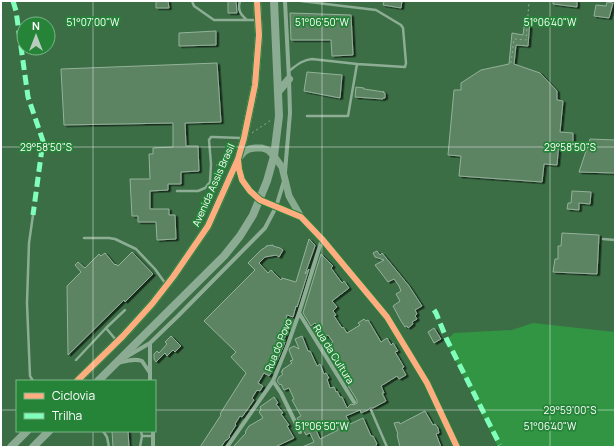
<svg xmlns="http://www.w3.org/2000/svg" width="616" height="448" viewBox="0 0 616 448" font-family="Manrope,sans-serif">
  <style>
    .green { fill: #319543 }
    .building { fill: #5b8362; stroke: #94b29a; fill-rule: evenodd; filter: url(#shadow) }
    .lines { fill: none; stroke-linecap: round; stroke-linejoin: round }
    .path { stroke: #8dae94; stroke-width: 1; stroke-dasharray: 2 3; stroke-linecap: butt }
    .service { stroke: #8dae94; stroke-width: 2.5 }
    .minor { stroke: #8dae94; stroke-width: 4 }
    .secondary { stroke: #88aa8e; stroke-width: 7 }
    .primary { stroke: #8bab92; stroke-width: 8 }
    .quiet { stroke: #80ffba; stroke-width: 5; stroke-dasharray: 10 5; stroke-linecap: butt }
    .cycleway-casing { stroke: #258438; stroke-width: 8 }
    .cycleway { stroke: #ffac80; stroke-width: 6 }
    .ticks { fill: none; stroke: #fff; stroke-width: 1; stroke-opacity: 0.45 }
    .labels { text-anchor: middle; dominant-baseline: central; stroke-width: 3.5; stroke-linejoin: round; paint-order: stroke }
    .street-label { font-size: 10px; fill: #fff; stroke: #258438 }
    .ticks-label { font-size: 10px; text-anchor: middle; fill: #fff; stroke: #258438; stroke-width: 3.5; stroke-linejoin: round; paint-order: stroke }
  </style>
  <defs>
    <filter id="shadow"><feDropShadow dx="2.5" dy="1.5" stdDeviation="0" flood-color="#0009"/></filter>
  </defs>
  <rect width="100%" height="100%" fill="#3b6e45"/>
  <path class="green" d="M533,323L615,332V447H511V446L507,447H498L446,341L454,333L512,330Z"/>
  <path class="building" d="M156,1H168L169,8H156Z
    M228,1H236L237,13H228Z
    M384,1H402L401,8L383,5Z
    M553,1H577V7L553,4Z
    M607,2L613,3L609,18L594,16L596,5L606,6Z
    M290,13L351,15L353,55L332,56L331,40H291Z
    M525,19L530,20L528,46L516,45L514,64L540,73L557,91V100L563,101L560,132L573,133V143L559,142L557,165L544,164L542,182L459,176L461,156L448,155L454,90H461V83L481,70L509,64L512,33L523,35Z
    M216,31V45L179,46V33Z
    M217,63L221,122L185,123L186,146H198L199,171L181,172V184H168V190L150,191V209H169V215H175L176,239L157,240L156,222H138V216H132L130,179H150L149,154H153V148L173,147V123L64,125L61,69Z
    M307,72L342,75L340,98L304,91Z
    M356,87L364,88V89L384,92H383L385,93V98H383V99L355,97Z
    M590,139L615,140V173L579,172Z
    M572,191L591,192L590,204L579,203V210L567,209L568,203H571Z
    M562,233L599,235L597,274L553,272L555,259H558V246H561Z
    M309,239L315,245V246L305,274L309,269L297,307L296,306L293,317L287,315L284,326L288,328L283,343L285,342L278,359L269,372L271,373L269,376L264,373L258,383L263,386L260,391L257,390L252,398L254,400L247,410L242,417L240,416L235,424L236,425L229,436L230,437L227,440H226L225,441L221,447H200L221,415L220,414L246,373L231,357L236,352L204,321L255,270L248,263L261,250L266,247V246L273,245V246L280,248L283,250L279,257L276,255L265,257L259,263L268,273L271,270L281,280L282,278L296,282Z
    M377,251L380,255L382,253L409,286L422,306L415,310L417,314L415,316L417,319L412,322L413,324L408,328L407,326L405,327L401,321L393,306L400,301L396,294L401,291L399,286L394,279L388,282L375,265L384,260L375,257L373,253Z
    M132,252L153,274L125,302L124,300L68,355L67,286L81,272L75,265L78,262L85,268L99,254L101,256L105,253L115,265L116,264L118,266Z
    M321,254L333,266L331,268L342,283L344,281L349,288L332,301L337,307L333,311L336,315L334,316L342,328L343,327L347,333L360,325L358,323L364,319L366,321L368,320L381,342L387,338L391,345L393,343L398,351L395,352L404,367L402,368L406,375L399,379L397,376L381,386L384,393H382L386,401L373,408H370L368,410L361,413L360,410L346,416L350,424L363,418L371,436H373L377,444L376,445V447H302L314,442L310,433L306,435L297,418L301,416L292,400L294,399L289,388L284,390L281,384L280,385L277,381L279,377L283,374L281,372L283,371L282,370L292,363L290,361L293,360L289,350L290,348L294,346L299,349L295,339L302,336L308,351H310L317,366L320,364L324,374L326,373L329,378L327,379L330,388L334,387L336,392L337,391L340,397H342L347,408L351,404L354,405L357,403V400L347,384L349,383L344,374L342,375L335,364L337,363L331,353L329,355L327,351L330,349L328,345L333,342L328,335L323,338L319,331L321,330L315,323L311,326L303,313ZM334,422L338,430L320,439L316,430Z
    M434,328L441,339L434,343L428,332Z
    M171,336L181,346L175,352L173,350L167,356L165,353L156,362L154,359V354L157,351L159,353L167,344L165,342Z
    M274,397L278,403L276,404L283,413L281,414L289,425L287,426L294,438L275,447H233L246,433L245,432L249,426L263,418L259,412L261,410L260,407Z
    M425,411L433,425L435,424L438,428L439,433L436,434L441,447H400L397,435L398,434L394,423L399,422L400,424Z
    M112,431H128L129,447H113Z"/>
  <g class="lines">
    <path class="path" d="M511,63L514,39L526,40L529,2
      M252,133L271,120
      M216,165L226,168"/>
    <path class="service" d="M192,1L194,6L214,20H247
      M240,1C237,10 241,15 247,20H256
      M289,71C297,65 302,60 312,59L357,64L405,67L406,63L403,28L401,25L376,10L301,1
      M307,116H348L357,64
      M177,191H198L205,188L210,182L211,164L209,140L211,137H213L241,138
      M84,238H109L115,239L136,249L155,269L165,283
      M603,239L615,240
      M116,340L106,328L125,310
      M76,360L106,328
      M33,381L30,376L27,303L29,243L33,215
      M371,410L387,447
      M103,431L107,437L109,447
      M141,431L142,436H153
      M140,447L142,436"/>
    <path class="minor" d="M285,172L290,113L289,79L285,1
      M299,313L354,402
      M150,343V381
      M126,357L150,343L178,316L265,228L276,207L284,181
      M118,363C126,361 134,358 142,361L150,373
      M273,381L281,393L300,432
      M153,431V447
      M227,447L273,381L288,344L299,313L322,239"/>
    <path class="secondary" d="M301,217L260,200L250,191L242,180L239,169L238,159L244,152L249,149L255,148H262L268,150L274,156L282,167L289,196L301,217L322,239L387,317L427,383L457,447"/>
    <path class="primary" d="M278,92L289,79
      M77,381L123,336L152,304L173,277L208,226L238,159L244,138L255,85L259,35L257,1
      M98,381L224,256L240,236L253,215L267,181L274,156L279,116L274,1
      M11,447L27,431
      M33,447L49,431"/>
    <path class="quiet" d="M13,1L16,11L28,97L43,141L33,215
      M434,310L436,313L447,340L500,445"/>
    <g class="cycleway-casing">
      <path id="cycleway" d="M238,159L239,169L242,180L250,191L260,200L301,217L322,239L387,317L427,383L457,447
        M77,381L123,336L152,304L173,277L208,226L238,159L244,138L255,85L259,35L257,1"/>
    </g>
    <use href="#cycleway" class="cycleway"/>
  </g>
  <path class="ticks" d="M93,1V381M322,1V447M550,1V447M1,147H615M1,410H17M155,410H615M93,431V447"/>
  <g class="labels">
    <g class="street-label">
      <text transform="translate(213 185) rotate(-66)">Avenida Assis Brasil</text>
      <text transform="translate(278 345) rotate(-68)">Rua do Povo</text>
      <text transform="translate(334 354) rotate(58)">Rua da Cultura</text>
    </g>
  </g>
  <g class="ticks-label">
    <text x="93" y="26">51°07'00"W</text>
    <text x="322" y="26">51°06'50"W</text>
    <text x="550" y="26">51°06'40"W</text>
    <text x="46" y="151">29°58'50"S</text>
    <text x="570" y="151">29°58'50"S</text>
    <text x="570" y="414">29°59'00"S</text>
    <text x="322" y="430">51°06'50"W</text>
    <text x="550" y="430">51°06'40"W</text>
  </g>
  <rect width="616" height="448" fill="none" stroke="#ffffff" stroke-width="4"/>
  <rect x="16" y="380" width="140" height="52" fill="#258438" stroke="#7cb588"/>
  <rect x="24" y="393" width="20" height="6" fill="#ffac80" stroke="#7cb588"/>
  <text x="52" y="400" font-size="12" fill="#ffffff">Ciclovia</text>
  <rect x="24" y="413" width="20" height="6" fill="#80ffba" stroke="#7cb588"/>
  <text x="52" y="420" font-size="12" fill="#ffffff">Trilha</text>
  <g transform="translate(36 36)"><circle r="19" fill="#258438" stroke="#7cb588"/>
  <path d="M0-3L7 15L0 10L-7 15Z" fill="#baccbe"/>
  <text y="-6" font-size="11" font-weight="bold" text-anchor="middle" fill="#ffffff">N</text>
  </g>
</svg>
